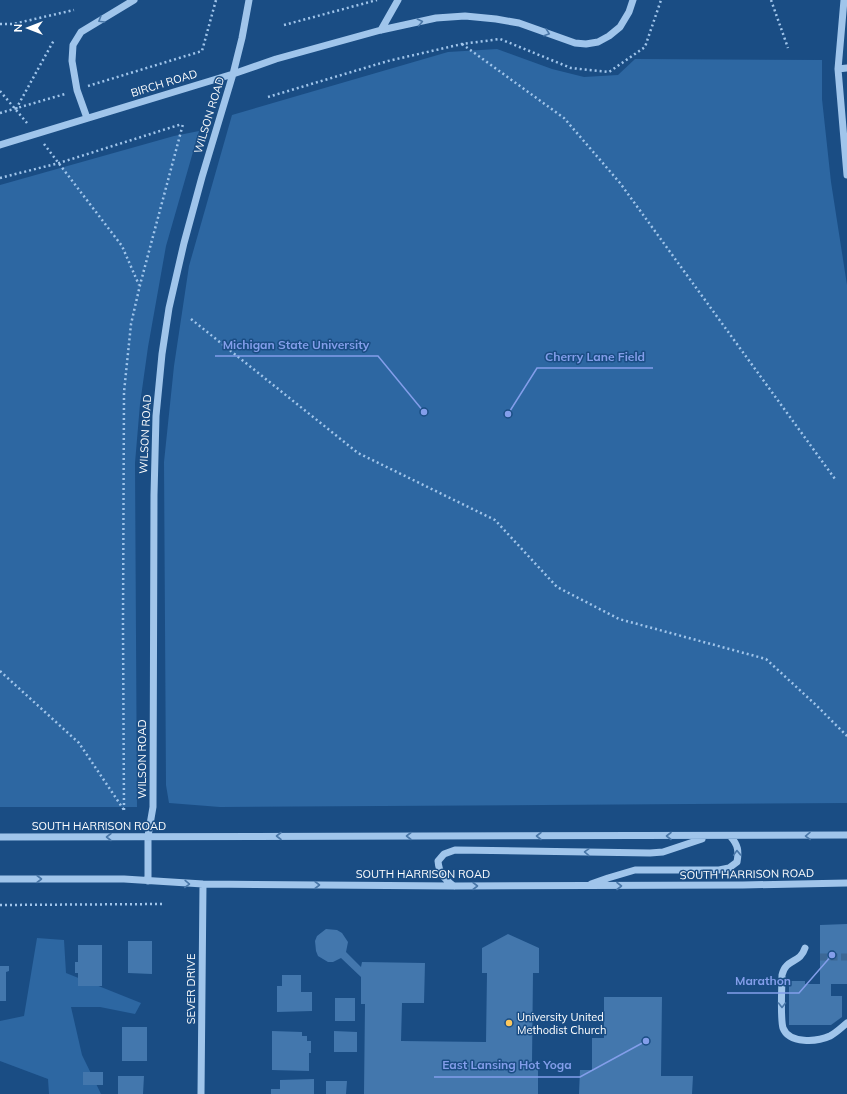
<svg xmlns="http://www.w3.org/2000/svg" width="847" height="1094" viewBox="0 0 847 1094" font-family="Mulish,sans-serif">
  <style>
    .green { fill: #2d67a2 }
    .building { fill: #4377ad }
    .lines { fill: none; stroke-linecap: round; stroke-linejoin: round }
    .minor-tunnel { stroke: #3c6896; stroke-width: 7; stroke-dasharray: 7 3.5; stroke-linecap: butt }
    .path { stroke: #a0c5eb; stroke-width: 2.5; stroke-dasharray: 2 3; stroke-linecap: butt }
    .minor { stroke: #a0c5eb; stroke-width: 7 }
    .oneway { stroke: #4977a8 }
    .poi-dot { fill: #fdc85c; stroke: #1a4d84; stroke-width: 1.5 }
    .labels { text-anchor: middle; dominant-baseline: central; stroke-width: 3; stroke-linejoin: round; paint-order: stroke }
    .street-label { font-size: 11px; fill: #fff; stroke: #1a4d84 }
    .poi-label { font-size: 11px; fill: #fff; stroke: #1a4d84; text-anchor: start }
    .leader { fill: none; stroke: #839eea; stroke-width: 1.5 }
    .callout-dot { fill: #839eea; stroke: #1a4d84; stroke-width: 1.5 }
    .callout-label { font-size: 12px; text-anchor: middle; font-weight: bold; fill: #839eea; stroke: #1a4d84; stroke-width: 3; stroke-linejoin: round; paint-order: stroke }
  </style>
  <rect width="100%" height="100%" fill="#1a4d84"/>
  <path class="green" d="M497,49L552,69L584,77L618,75L635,59L822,60V99L831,182L847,285V803L220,807L169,803L166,785L164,462L174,366L189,266L232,115L448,52Z
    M199,131L166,246L148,347L140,404L135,463L137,807H0V185L174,136Z
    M37,938L64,940L66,973L141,1003L135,1014L100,1007H71L82,1055L101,1094H49L48,1079L0,1061V1021L24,1016Z"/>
  <path class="building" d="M847,924V984H831V996H842V1017L831,1025H789V981H805V984H820V925Z
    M326,929L337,930L342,933L348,942L346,952L361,967L362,962L425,963L424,1003H402L401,1041L486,1042L487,973H482V948L508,934L539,948V973H533L532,1062H538V1094H364L365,1004H361V977L341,958L333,962H328L318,956L316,951L315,941L317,936Z
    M128,941H152V974L128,973Z
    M78,945H102V986H78V973H75V962H78Z
    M0,966H9V971L6,972V1001H0Z
    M282,975H301V992H312V1011L277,1012V986H282Z
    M604,997H662L661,1076H693L692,1094H579L580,1070H592V1038H604Z
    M335,998H355V1021H335Z
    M122,1027H147V1061H122Z
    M272,1031L302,1032V1036H307V1041H311V1053H309V1071L272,1070Z
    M334,1031L357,1032V1052H334Z
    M83,1072H103V1085H83Z
    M118,1076H144L143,1094H118Z
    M314,1079V1094H271V1089H280V1080Z
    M326,1081H347L346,1094H326Z"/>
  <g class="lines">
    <path class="minor-tunnel" d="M820,957H847"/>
    <path class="path" d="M771,0L788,48
      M0,24H13L74,10
      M284,25L377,0
      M462,44L564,118L620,183L835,479
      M88,86L202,51L216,0
      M0,91L27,123
      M268,97L388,61L462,44L500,39L571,68L609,72L645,47L661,0
      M16,109L54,40
      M0,113L65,94
      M44,144L122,246L139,285
      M0,178L59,163L182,124
      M191,319L358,453L495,520L557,587L619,619L766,659L816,705L847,736
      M0,671L79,743L124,810
      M124,810L123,625L124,392L131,324L140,285L183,124
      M0,905L165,904"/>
    <path class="minor" d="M844,0L838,69L847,175
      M381,30L398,0
      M838,69L847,68
      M87,118L77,90L72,61L73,45L81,32L134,0
      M0,145L233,74L276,59L381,30L436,18L465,16L496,19L519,23L575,43L586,44L598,42L609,36L620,27L629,12L633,0
      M0,837L847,835
      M0,879H124L203,884L454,886L743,885L847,883
      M148,881V836L153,807L154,495L156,416L162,354L169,308L184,243L202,177L233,74L242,38L249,0
      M591,884L608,878L635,870H719L729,868L737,862C739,851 738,845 731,837
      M454,886C444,879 439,873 438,861L444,854L455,850L650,853L663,852L702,839
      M805,948C800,964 786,958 782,975C782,987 780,1017 783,1028C789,1044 817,1042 830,1036C836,1033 842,1027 847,1023
      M201,1094L203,884"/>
  </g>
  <defs><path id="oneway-chevron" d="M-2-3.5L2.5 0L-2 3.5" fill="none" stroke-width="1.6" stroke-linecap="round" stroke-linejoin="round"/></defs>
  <g class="oneway">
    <use href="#oneway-chevron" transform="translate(101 20) rotate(149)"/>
    <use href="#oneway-chevron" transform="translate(420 22) rotate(-12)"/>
    <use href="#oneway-chevron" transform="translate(547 33) rotate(19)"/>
    <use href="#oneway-chevron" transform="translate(279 836) rotate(180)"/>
    <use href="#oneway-chevron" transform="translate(409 836) rotate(180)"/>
    <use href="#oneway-chevron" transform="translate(539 836) rotate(-180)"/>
    <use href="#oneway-chevron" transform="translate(669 836) rotate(-180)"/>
    <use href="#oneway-chevron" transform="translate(808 836) rotate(179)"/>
    <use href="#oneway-chevron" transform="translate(109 837) rotate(180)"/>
    <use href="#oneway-chevron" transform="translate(587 852) rotate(-179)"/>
    <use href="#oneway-chevron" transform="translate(737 853) rotate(-92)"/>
    <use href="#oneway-chevron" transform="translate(39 879)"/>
    <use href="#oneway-chevron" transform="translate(187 884) rotate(2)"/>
    <use href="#oneway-chevron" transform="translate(317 885)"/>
    <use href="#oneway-chevron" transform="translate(475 886)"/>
    <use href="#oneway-chevron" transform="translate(619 886)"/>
    <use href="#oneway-chevron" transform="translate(782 1005) rotate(90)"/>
  </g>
  <circle class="poi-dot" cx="509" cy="1023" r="4"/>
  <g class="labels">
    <g class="street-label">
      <text transform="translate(164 83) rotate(-17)">BIRCH ROAD</text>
      <text transform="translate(209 115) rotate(-73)">WILSON ROAD</text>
      <text transform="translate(145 434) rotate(-87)">WILSON ROAD</text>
      <text transform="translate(142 759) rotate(-90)">WILSON ROAD</text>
      <text x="99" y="826">SOUTH HARRISON ROAD</text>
      <text x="423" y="874">SOUTH HARRISON ROAD</text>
      <text transform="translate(747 874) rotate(-1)">SOUTH HARRISON ROAD</text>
      <text transform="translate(191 989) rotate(-90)">SEVER DRIVE</text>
    </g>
    <g class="poi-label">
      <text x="517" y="1017">University United<tspan x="517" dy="13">Methodist Church</tspan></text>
    </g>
  </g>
  <path class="leader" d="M424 412L378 356H215M508 414L537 368H653M832 955L799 993H727M646 1041L580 1077H434"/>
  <g class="callout-dot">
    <circle cx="424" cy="412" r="4"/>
    <circle cx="508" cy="414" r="4"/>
    <circle cx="832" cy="955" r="4"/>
    <circle cx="646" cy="1041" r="4"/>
  </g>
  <g class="callout-label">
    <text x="296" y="349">Michigan State University</text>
    <text x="595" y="361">Cherry Lane Field</text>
    <text x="763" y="985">Marathon</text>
    <text x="507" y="1069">East Lansing Hot Yoga</text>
  </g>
  <g transform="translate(28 28) rotate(270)" stroke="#1a4d84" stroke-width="3" paint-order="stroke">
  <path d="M0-3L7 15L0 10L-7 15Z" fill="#ffffff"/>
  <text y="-6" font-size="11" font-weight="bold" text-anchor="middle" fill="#ffffff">N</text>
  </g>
</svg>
